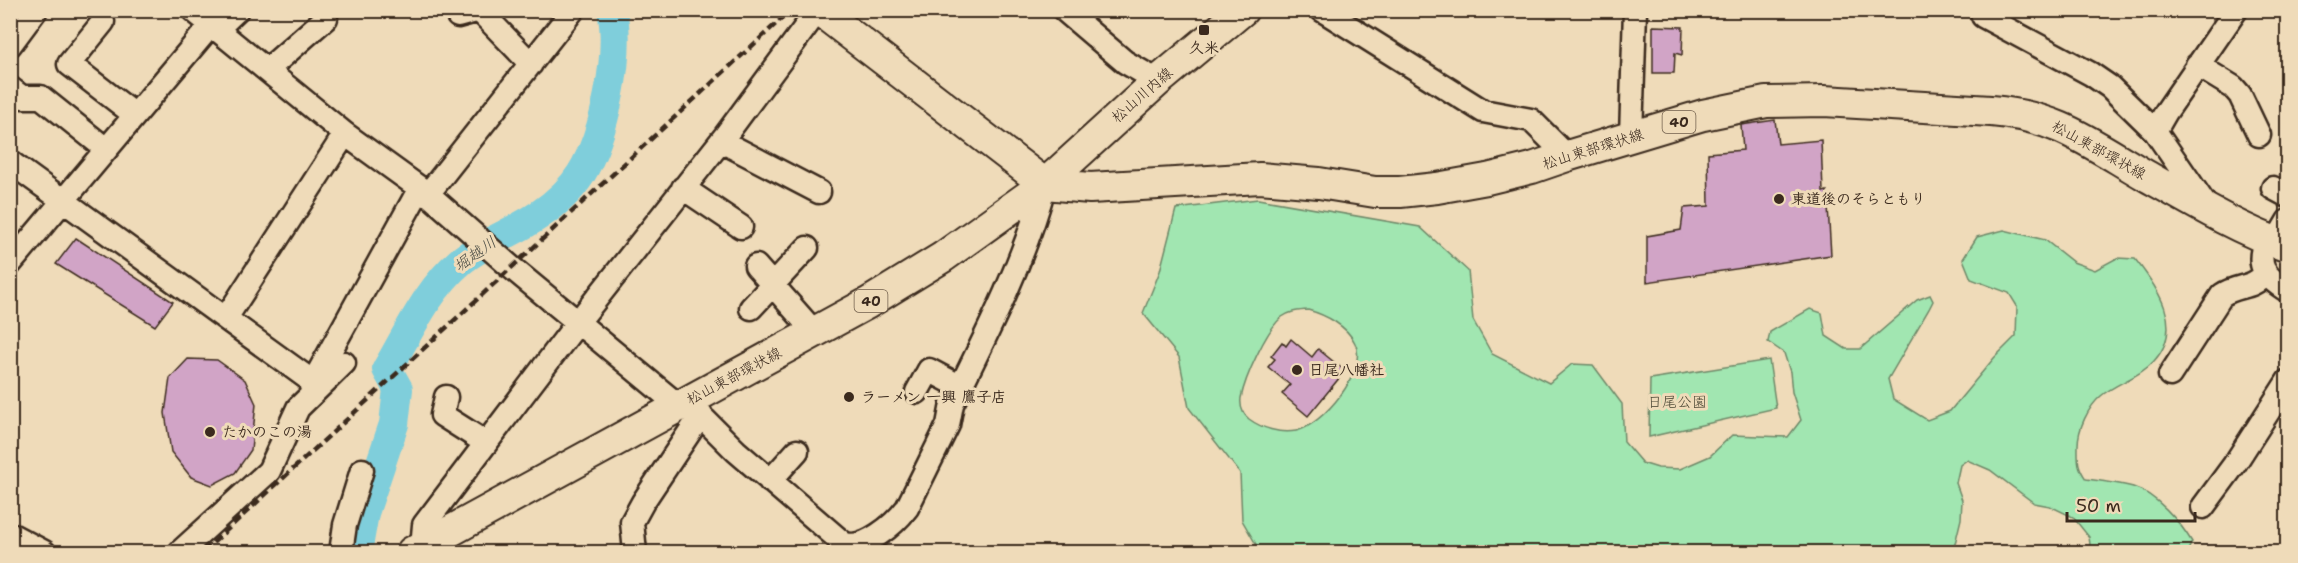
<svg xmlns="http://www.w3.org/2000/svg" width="2298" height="563" viewBox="0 0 2298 563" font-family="'Shantell Sans','Klee One',sans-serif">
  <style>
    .green { fill: #a1e6b1; stroke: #6e8868; stroke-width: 1.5; fill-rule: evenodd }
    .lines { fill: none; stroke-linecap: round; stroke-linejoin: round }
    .river { stroke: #7fcedb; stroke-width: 30 }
    .building { fill: #d1a4c6; stroke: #3b2a1e; stroke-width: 1.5 }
    .minor-casing { stroke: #3b2a1e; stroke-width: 27 }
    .major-casing { stroke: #3b2a1e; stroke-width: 34 }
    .minor { stroke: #efdbb9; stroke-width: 22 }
    .major { stroke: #efdbb9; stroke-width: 30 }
    .rail { stroke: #3b2a1e; stroke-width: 4.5; stroke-dasharray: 9 4.5; stroke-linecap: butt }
    .poi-dot { fill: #3b2a1e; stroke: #efdbb9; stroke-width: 2 }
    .labels { text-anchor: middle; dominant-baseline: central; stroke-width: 6; stroke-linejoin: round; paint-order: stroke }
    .shield { fill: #efdbb9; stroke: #715f4c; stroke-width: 1.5 }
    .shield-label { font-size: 14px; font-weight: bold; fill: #3b2a1e }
    .poi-label { font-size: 15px; font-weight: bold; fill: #3b2a1e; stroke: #efdbb9; text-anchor: start }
    .street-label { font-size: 15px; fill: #3b2a1e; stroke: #efdbb9 }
    .park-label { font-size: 15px; fill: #4a4634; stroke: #efdbb9 }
    .water-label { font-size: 16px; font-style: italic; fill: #494b44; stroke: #efdbb9 }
  </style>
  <rect width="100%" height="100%" fill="#efdbb9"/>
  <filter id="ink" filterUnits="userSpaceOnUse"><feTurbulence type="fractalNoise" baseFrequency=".0167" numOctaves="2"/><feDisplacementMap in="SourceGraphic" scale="12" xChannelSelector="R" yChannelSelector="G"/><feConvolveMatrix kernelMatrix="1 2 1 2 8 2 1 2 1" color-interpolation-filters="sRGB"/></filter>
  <g filter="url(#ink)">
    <path class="green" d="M1258,199L1420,227L1468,271L1473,320L1492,354L1549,383L1572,364L1593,365L1622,404L1624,442L1642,463L1658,468L1680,469L1710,456L1732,435L1788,437L1801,420L1792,392L1790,372L1784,353L1768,342L1770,332L1810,309L1822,313L1826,336L1846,349H1860L1917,300L1930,295L1933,301L1929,309L1888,379L1893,399L1927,420L1950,411L1994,358L2016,336L2017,306L2009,293L1971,279L1963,259L1977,237L2004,230L2045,240L2073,262L2095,270L2117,258L2135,259C2158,288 2185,327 2154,361C2140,377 2116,383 2101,396C2088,407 2078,429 2078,445C2078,461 2077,466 2086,479C2102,481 2118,483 2133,487C2156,494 2180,522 2192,542L2187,552H2091L2089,537L2073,517L2050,506L2034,503L1990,470L1967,460L1960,465L1956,483L1962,500L1961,519L1953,552H1267L1257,546L1242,520L1240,473L1189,408L1179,357L1143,313L1160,271L1176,209ZM1308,310C1326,315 1347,326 1355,343C1369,370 1322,426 1296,431C1280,434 1261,428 1249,419C1243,414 1240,406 1241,398C1245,378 1266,330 1282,317C1290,311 1298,311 1308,310Z
      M1769,360L1776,408L1649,437L1650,379Z"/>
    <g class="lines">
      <path class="river" d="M357,552L364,513L394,424L398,389L387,369C409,332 427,290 461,261C484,242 515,232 539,215C555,204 571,190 581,174C605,135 621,55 612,10"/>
    </g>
    <path class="building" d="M1653,26L1683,27L1682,55L1675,53L1674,73H1653Z
      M1775,120L1778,144L1821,140L1823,192L1827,191L1831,255L1647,282V236L1681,230L1684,208L1709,206L1708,153L1743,150L1741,125Z
      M76,238L173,302L155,326L56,264Z
      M1291,339L1312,357L1318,349L1345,371L1308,416L1282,394L1290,385L1268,367L1275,359L1271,356L1282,342L1286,346Z
      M188,359L217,360L245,380L256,404L251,450L235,473L212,485L191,477L171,452L165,413L170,378Z"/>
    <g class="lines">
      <g class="minor-casing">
        <path id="minor" d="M193,10L345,134L428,194L512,268L679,406
          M1064,10L1125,62L1158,81
          M1322,10L1483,111L1531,120L1567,156
          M1981,10L1983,16L2091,74L2110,87L2155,131L2207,207
          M480,11L531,64
          M458,16L480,10
          M103,22L69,64L135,115
          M217,29L237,10
          M10,45L36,10
          M2197,65L2233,87L2240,95L2259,135
          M267,70L326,18
          M10,88L22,97H41L106,149
          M2155,131L2166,112L2236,10
          M1631,136L1635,10
          M721,141L819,192
          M10,162L313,382
          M683,188L741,227
          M2273,188L2288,196
          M428,194L573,10
          M2266,239C2255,266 2264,276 2288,291
          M2275,243L2288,221
          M10,264L211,25
          M756,266L815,333
          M751,308L807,248
          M226,318L345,134
          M2170,375L2222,295C2239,284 2250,290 2266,274
          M311,386L420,188
          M917,392L929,370L961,387
          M446,397L442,415L486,443
          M686,401L736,451L843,543C863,552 895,524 907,508L948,425L952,404C988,332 1024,261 1045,184
          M770,481L797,451
          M2203,507L2234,465L2288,381
          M10,534L44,552
          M422,547L424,525L578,322L725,136L818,10
          M180,552L269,471L298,408L344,363
          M341,552L345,525L362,470
          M635,552L632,522L643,502L701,415"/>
      </g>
      <g class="major-casing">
        <path id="major" d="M819,10L1045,184L1090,188L1260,178L1319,183L1375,192H1400L1437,188L1487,179L1532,168L1567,156L1703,115L1766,102L1824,101L1991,111C2057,116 2090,143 2145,175C2191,201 2238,229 2288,247
          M412,552L868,303L943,257L1045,184L1158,81L1243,10"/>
      </g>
      <use href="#minor" class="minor"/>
      <use href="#major" class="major"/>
      <path class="rail" d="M203,552L791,10"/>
    </g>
  </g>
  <g class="poi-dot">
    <rect x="1198" y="24" width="12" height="12" rx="3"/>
    <circle cx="1779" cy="199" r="6"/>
    <circle cx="1297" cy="370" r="6"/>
    <circle cx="849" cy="397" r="6"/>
    <circle cx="210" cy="432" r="6"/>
  </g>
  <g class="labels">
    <g class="shield">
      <rect x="1662.5" y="111" width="33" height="22" rx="4.5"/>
      <rect x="854.5" y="290" width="33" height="22" rx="4.5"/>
    </g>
    <g class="shield-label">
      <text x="1679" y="122">40</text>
      <text x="871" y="301">40</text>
    </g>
    <g class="poi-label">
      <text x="1204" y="48" text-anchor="middle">久米</text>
      <text x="1791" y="199">東道後のそらともり</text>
      <text x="1309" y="370">日尾八幡社</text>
      <text x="861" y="397">ラーメン 一興 鷹子店</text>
      <text x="222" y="432">たかのこの湯</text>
    </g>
    <g class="street-label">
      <text transform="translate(1142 95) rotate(-41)">松山川内線</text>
      <text transform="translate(1593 149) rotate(-17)">松山東部環状線</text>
      <text transform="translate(2099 150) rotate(29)">松山東部環状線</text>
      <text transform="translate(734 376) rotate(-28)">松山東部環状線</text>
    </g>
    <g class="park-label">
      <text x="1677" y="402">日尾公園</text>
    </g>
    <g class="water-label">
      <text transform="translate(475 254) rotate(-36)">堀越川</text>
    </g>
  </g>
  <rect width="2298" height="563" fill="none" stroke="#efdbb9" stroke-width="36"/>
  <rect x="18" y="18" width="2262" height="527" fill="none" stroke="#3b2a1e" stroke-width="2" filter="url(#ink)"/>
  <path d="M2067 512v9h128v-9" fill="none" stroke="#3b2a1e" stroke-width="3"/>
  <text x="2076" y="512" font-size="18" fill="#3b2a1e" stroke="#efdbb9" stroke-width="4.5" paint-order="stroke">50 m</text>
</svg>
